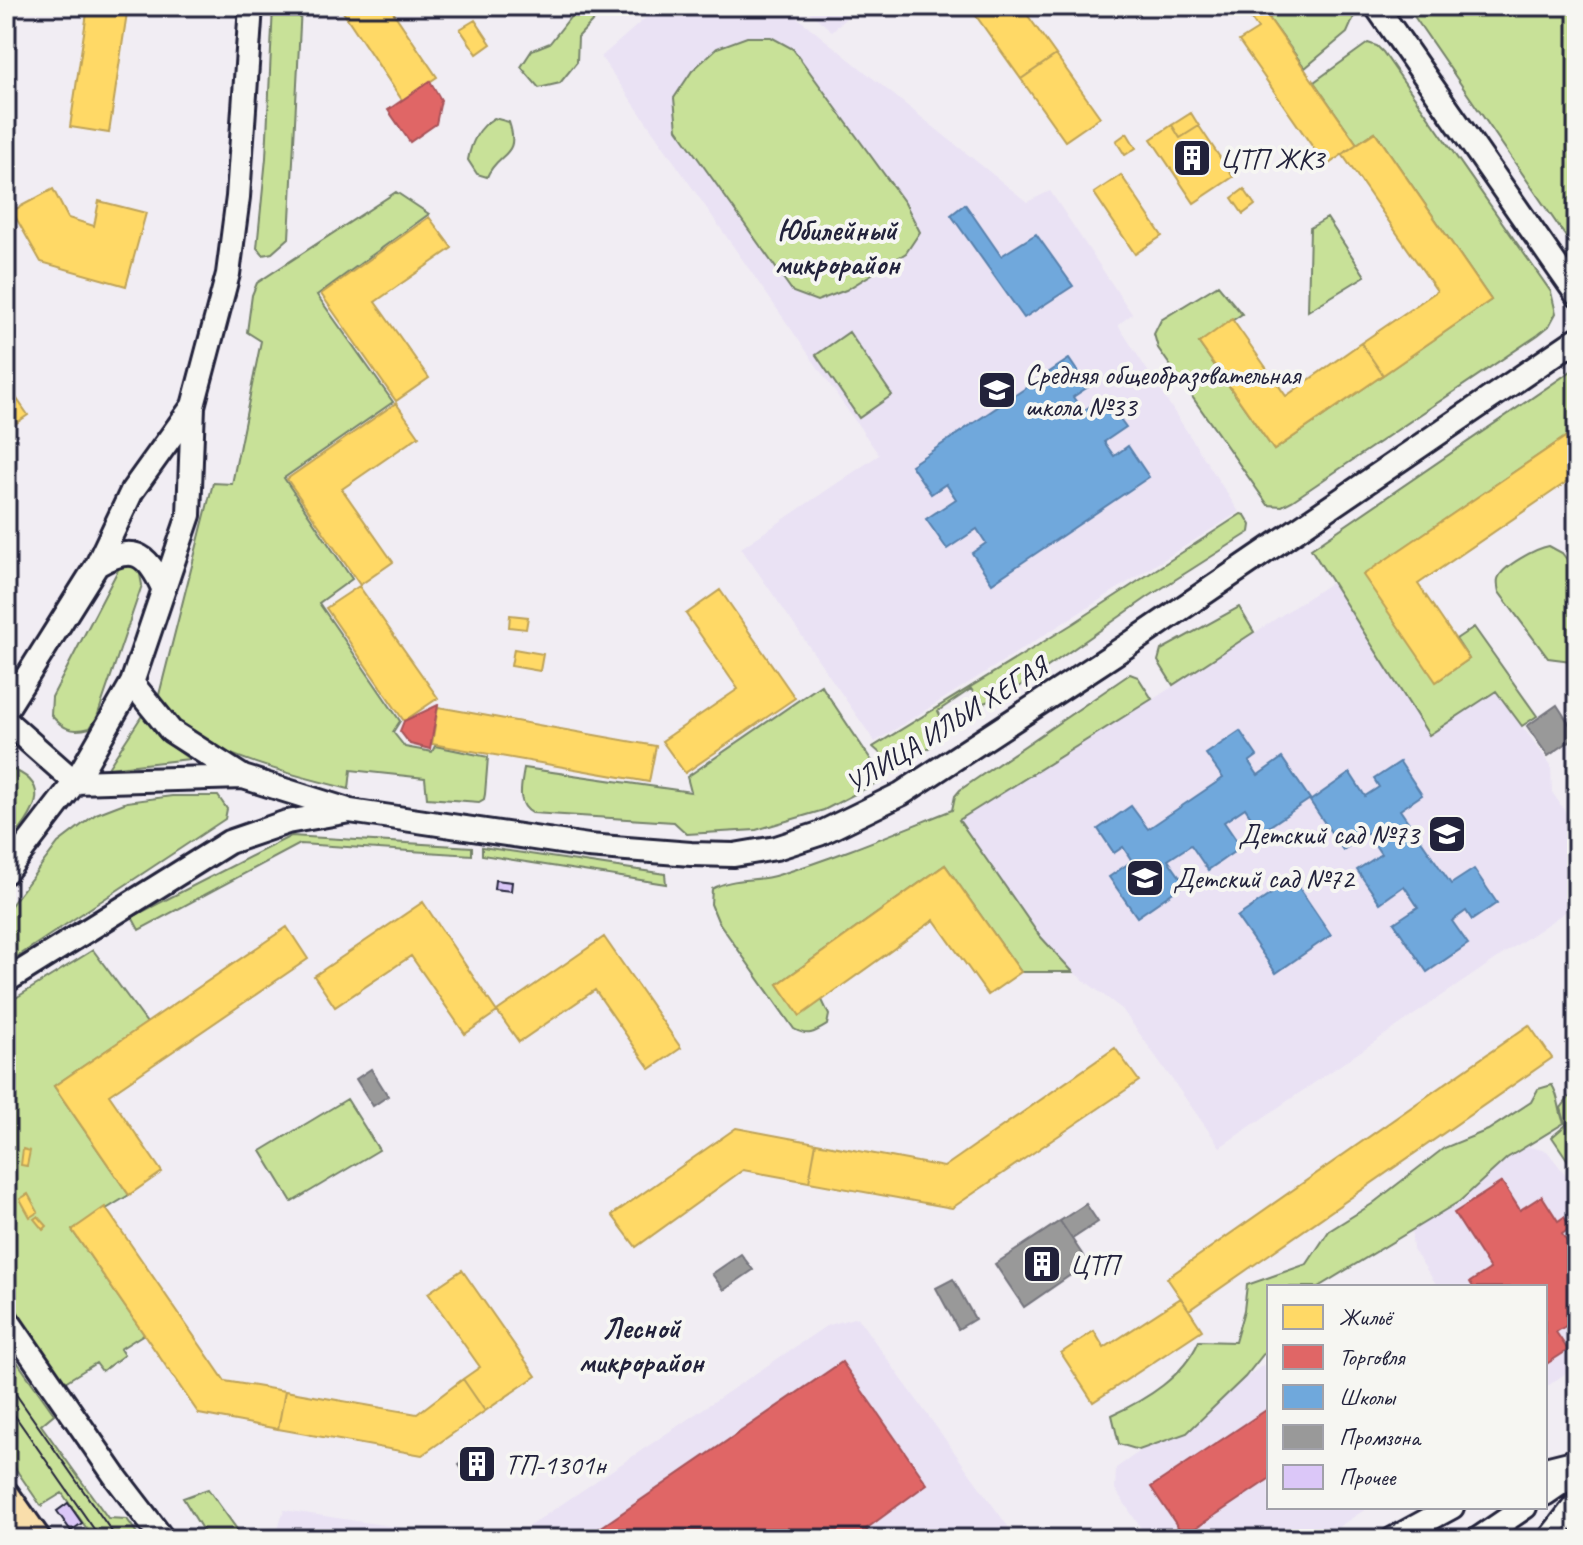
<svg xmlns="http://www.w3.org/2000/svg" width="1583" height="1545" viewBox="0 0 1583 1545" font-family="Caveat,sans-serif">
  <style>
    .built { fill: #eae2f4 }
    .green { fill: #c8e198; stroke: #75826a; stroke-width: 2 }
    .homes { fill: #ffd966; stroke: #bda259; stroke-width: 2 }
    .shops { fill: #e06666; stroke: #a75259; stroke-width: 2 }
    .schools { fill: #6fa8dc; stroke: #5880ac; stroke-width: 2 }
    .industry { fill: #999; stroke: #75757d; stroke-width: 2 }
    .building { fill: #dbc7f8; stroke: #22223b; stroke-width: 2 }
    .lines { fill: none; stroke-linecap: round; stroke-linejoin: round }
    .secondary-casing { stroke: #22223b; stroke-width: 28 }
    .primary-casing { stroke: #22223b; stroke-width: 32 }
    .secondary { stroke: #f6f6f2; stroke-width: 22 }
    .primary { stroke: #f9deab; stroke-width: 26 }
    .tram { stroke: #22223b; stroke-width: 2 }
    .labels { text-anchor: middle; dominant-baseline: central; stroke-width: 8; stroke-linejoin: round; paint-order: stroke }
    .poi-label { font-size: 28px; fill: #22223b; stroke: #f6f6f2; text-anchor: start }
    .street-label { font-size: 28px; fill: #22223b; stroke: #f6f6f2 }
    .neighbourhood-label { font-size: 30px; font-weight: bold; fill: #22223b; stroke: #f6f6f2 }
  </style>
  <rect width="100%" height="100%" fill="#f1edf3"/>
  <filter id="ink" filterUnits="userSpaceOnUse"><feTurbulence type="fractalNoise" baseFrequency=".0125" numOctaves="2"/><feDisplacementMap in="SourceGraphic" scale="16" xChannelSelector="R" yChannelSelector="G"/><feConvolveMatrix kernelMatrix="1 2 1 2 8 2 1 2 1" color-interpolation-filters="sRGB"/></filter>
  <g filter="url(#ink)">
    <path class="built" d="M659,6H783L1027,202L1050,191L1132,314L1118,325L1239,512L875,742L741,548L879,455L601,57Z
      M802,6H859L832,31Z
      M1332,582L1429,734L1496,691L1551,765L1552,792L1577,829V904L1220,1147L1122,1009L1073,972L1039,935L959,820L1152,700Z
      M1516,1144L1547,1151L1577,1189V1365L1545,1388V1287H1438L1413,1249L1411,1225Z
      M857,1317L1017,1539H510L826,1326Z
      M1269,1361V1507H1369L1320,1539H1148L1115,1489L1116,1468Z
      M284,1510L476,1539H275Z"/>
    <path class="green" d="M273,6H301L289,238L272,253L263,255L257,248L266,158Z
      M579,6H607L578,37L577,62L560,83L539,88L521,67L532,50L550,43Z
      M1286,6H1351L1354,17L1347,33L1305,68L1269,18Z
      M1407,6H1577V253Z
      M747,37H771L793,49L905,203L920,232L906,253L846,290L817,301L793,292L677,129L674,98L692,71L717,48Z
      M1368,43L1377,46L1383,52L1551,292L1556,313L1549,326L1538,335L1292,501L1282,506L1268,505L1158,348L1154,334L1161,320L1218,285L1242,314L1199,343L1274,450L1491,300L1375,132L1357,144L1314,82Z
      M494,118L509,122C521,158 498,151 487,177L477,174L468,160C471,142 478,128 494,118Z
      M396,192L429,214L317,295L393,402L284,478L352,579L319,603L400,721L393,732L405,747L432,752L435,746L488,757L485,794L484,799L479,802L427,798L425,778L351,770L349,789C297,776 222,758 179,726C167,718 164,707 159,695L213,483L232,484L261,341L247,332L252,295L257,283Z
      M1327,218L1365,276L1308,311L1310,228Z
      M849,332L892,395L859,418L816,355Z
      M1577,367V429L1364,575L1437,681L1469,659L1456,639L1474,627L1537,716L1522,726L1496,691L1429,735L1311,549Z
      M1241,514L1245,515L1251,525L1250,532L1148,597L1010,693L981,704L971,689L938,711L946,727L931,746L899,770L873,747L1074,623Z
      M1549,546L1562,553L1577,573V656L1571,661L1548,658L1499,592C1498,587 1497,584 1498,579C1502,566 1537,548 1549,546Z
      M130,563L139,569L142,585L97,717L90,728C72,733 63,729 51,715L52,697L119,568Z
      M1239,607L1254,632L1173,685L1158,661L1161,650Z
      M1130,674L1138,677L1152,699L959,820L1039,935L1073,972H1021L945,865L778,984L800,1015L822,1000L829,1015L827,1025C814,1033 808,1037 794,1029L718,921L711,904L712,889C732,877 757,882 778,875C837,857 894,833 952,810L955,796L960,790Z
      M821,685L884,779L824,810L756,830L687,834L674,822L532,813C515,803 522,785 524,768L691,792L687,777Z
      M143,714L158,736L189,759L108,768Z
      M9,768C60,786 28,820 6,848V769Z
      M172,796H218L227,809L225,819L6,964V912L58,843L96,814L127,802Z
      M291,836L472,847V855L300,844L139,930L132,917Z
      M482,847L665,874L666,884L482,855Z
      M93,950L147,1023L54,1086L129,1195L72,1230L144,1334L120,1349L124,1355L102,1371L96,1363L65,1382L6,1297V1004Z
      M1552,1085C1560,1098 1558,1109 1564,1123L1507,1158L1460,1201L1318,1287H1269V1347L1245,1377L1187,1433L1139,1450L1119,1444L1112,1415C1147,1399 1183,1377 1199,1341L1235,1342L1244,1310L1247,1285L1307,1264L1329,1231L1372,1204L1444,1148L1488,1130L1531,1102L1538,1089Z
      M1574,1091L1577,1094V1174L1552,1137L1566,1125L1561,1108Z
      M347,1099L379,1150L292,1202L261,1151Z
      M6,1346L54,1414L41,1425L108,1518L127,1519L141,1539H94L62,1493L41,1506L6,1455Z
      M208,1489L244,1539H208L183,1498Z"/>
    <path class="homes" d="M88,6H128L109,133L70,127Z
      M339,6H389L437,77L402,100Z
      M969,6H1021L1056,55L1021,79Z
      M1242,6H1286L1269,18L1357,144L1326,166L1239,41L1258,29Z
      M475,20L491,44L477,54L460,29Z
      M1056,55L1100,117L1065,141L1021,79Z
      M1191,113L1199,126L1180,138L1172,125Z
      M1172,125L1180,138L1199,126L1233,177L1194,203L1151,139Z
      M1375,132L1491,300L1383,375L1361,343L1437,291L1342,154Z
      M1127,133L1136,148L1125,155L1116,141Z
      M1121,175L1162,236L1135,254L1094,193Z
      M53,189L68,218L94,226L99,201L146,213L126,286L41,262L12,211Z
      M1244,189L1255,205L1243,214L1232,198Z
      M429,217L452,248L375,302L429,378L396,401L321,294Z
      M1232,319L1286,396L1361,343L1383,375L1274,450L1199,343Z
      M6,383L28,415L6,430Z
      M396,403L419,436L342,489L393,562L360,585L287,479Z
      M1577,429V487L1571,479L1418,584L1469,659L1436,682L1363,575Z
      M359,586L438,698L404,721L326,608Z
      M720,590L795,698L685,773L662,741L738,689L686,614Z
      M510,615L528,617L526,629L509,627Z
      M514,649L543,654L540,671L511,666Z
      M438,707L656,746L649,782L432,744Z
      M945,865L1021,972L988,995L934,920L800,1016L778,984Z
      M423,902L497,1012L465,1034L411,956L335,1007L314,976Z
      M287,927L308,959L109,1095L162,1172L129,1195L54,1086Z
      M604,937L681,1048L650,1069L595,990L519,1042L497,1011Z
      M1529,1025L1552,1058L1189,1310L1167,1278Z
      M1115,1048L1139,1081L952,1208L809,1182L816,1143L944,1167Z
      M736,1128L816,1143L809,1182L743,1170L636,1247L612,1215Z
      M23,1149L30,1151L27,1166L21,1165Z
      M28,1194L38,1212L30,1217L20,1199Z
      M105,1207L225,1381L285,1391L278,1429L199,1414L72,1230Z
      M38,1216L47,1226L43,1230L34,1219Z
      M462,1270L536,1376L485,1411L463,1379L480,1367L428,1293Z
      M1181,1298L1202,1330L1093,1402L1061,1353L1094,1331L1104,1348Z
      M463,1379L485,1411L422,1455L278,1429L285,1391L417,1414Z"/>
    <path class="shops" d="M430,81L441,100L436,124L410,142L388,110Z
      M438,705L430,749L410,744L400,731L404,721Z
      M1502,1182L1520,1210L1542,1196L1558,1221L1564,1217L1571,1228L1562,1234L1577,1257V1319L1556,1332L1568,1350L1545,1365V1287H1473L1470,1282L1490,1269L1454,1213Z
      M842,1362L927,1484L866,1529L873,1539H584Z
      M1269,1408V1479L1184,1536L1151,1487Z
      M302,1531L351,1539H306Z"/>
    <path class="schools" d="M965,204L1001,256L1036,234L1073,286L1024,318L951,215Z
      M1069,359L1088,387L1073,397L1083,411L1104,397L1126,427L1104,442L1114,456L1128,446L1149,477L992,583L972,553L986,543L977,529L947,549L926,519L956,499L946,484L931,494L911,465Z
      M1240,731L1257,756L1249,762L1258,775L1282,758L1310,799L1261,832L1245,808L1224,822L1241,847L1208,870L1191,845L1168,860L1185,884L1137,917L1109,877L1132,861L1123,847L1114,853L1098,829L1131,806L1148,829L1223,778L1206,754Z
      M1400,762L1422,795L1400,810L1451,884L1474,869L1497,903L1472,920L1466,911L1452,921L1468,944L1427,972L1394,923L1418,907L1404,886L1380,903L1357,870L1381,854L1367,833L1343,850L1310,801L1350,773L1365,796L1379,787L1374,779Z
      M1293,879L1331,935L1276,973L1237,917Z"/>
    <path class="industry" d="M1557,705L1577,736L1548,756L1527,726Z
      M371,1069L388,1096L373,1106L356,1079Z
      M1086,1204L1098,1222L1072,1239L1060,1221Z
      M1060,1221L1088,1263L1024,1307L995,1264Z
      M741,1254L753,1270L724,1290L712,1274Z
      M953,1279L975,1319L958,1329L936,1288Z
      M484,1447L495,1463L470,1480L459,1465Z"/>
    <path class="building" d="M495,880L512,882L511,891L494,889Z
      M68,1503L82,1523L71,1531L57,1511Z"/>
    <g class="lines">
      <g class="secondary-casing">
        <path id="secondary" d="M1376,6L1577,295
          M97,565C132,545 146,551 163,588
          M132,683L171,731L243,777L345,809
          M6,710L97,565L132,491L193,406
          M6,721L75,782L243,777
          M6,872L75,782L132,683L189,515L193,406L228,274L238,197L251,6
          M6,981L229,842L287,822L350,811L588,846L691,854L734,855L776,848L819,834L901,794L1128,645L1577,339
          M6,1318L117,1479L163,1539
          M1545,1469L1577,1461
          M1545,1494L1577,1472
          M1393,1539L1452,1507
          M1478,1539L1525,1507
          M1549,1539L1577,1503"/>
      </g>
      <g class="primary-casing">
        <path id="primary" d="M6,1495L37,1539"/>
      </g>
      <use href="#secondary" class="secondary"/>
      <use href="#primary" class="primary"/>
      <path class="tram" d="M6,1380L117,1539
        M6,1403L101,1539"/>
    </g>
  </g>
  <defs>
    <g id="building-square" transform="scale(2)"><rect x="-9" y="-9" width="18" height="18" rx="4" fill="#22223b" stroke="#f6f6f2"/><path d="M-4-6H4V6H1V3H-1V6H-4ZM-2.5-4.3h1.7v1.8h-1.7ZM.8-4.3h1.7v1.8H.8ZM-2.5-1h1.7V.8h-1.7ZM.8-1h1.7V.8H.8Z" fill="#fff"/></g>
    <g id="school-square" transform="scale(2)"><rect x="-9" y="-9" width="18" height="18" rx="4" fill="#22223b" stroke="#f6f6f2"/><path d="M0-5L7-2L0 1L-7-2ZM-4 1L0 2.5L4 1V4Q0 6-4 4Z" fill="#fff"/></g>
  </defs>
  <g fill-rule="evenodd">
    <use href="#building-square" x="1192" y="158"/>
    <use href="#school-square" x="997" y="390"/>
    <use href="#school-square" x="1447" y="834"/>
    <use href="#school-square" x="1145" y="878"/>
    <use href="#building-square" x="1042" y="1264"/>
    <use href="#building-square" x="477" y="1464"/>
  </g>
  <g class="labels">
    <g class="poi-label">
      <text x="1220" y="158">ЦТП ЖК3</text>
      <text x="1025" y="374">Средняя общеобразовательная<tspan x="1025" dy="32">школа №33</tspan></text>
      <text x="1419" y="834" text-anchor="end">Детский сад №73</text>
      <text x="1173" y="878">Детский сад №72</text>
      <text x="1070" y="1264">ЦТП</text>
      <text x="505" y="1464">ТП-1301н</text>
    </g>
    <g class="street-label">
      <text transform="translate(946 725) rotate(-32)">УЛИЦА ИЛЬИ ХЕГАЯ</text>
    </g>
    <g class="neighbourhood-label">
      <text x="837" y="230">Юбилейный<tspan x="837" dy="34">микрорайон</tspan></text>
      <text x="641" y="1328">Лесной<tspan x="641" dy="34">микрорайон</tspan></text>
    </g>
  </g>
  <rect width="1583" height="1545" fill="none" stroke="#f6f6f2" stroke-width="32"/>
  <rect x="16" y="16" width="1551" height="1513" fill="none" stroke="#22223b" stroke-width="3" filter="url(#ink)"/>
  <rect x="1267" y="1285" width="280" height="224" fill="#f6f6f2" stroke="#a1a1a9" stroke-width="2"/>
  <rect x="1283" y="1305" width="40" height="24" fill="#ffd966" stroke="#a1a1a9" stroke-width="2"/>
  <text x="1339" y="1325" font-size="24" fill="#22223b">Жильё</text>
  <rect x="1283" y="1345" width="40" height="24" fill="#e06666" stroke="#a1a1a9" stroke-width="2"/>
  <text x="1339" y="1365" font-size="24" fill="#22223b">Торговля</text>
  <rect x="1283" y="1385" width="40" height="24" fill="#6fa8dc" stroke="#a1a1a9" stroke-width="2"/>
  <text x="1339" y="1405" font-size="24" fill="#22223b">Школы</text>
  <rect x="1283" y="1425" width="40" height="24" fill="#999999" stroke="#a1a1a9" stroke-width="2"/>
  <text x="1339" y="1445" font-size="24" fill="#22223b">Промзона</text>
  <rect x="1283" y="1465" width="40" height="24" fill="#dbc7f8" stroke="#a1a1a9" stroke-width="2"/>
  <text x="1339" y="1485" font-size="24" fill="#22223b">Прочее</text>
</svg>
